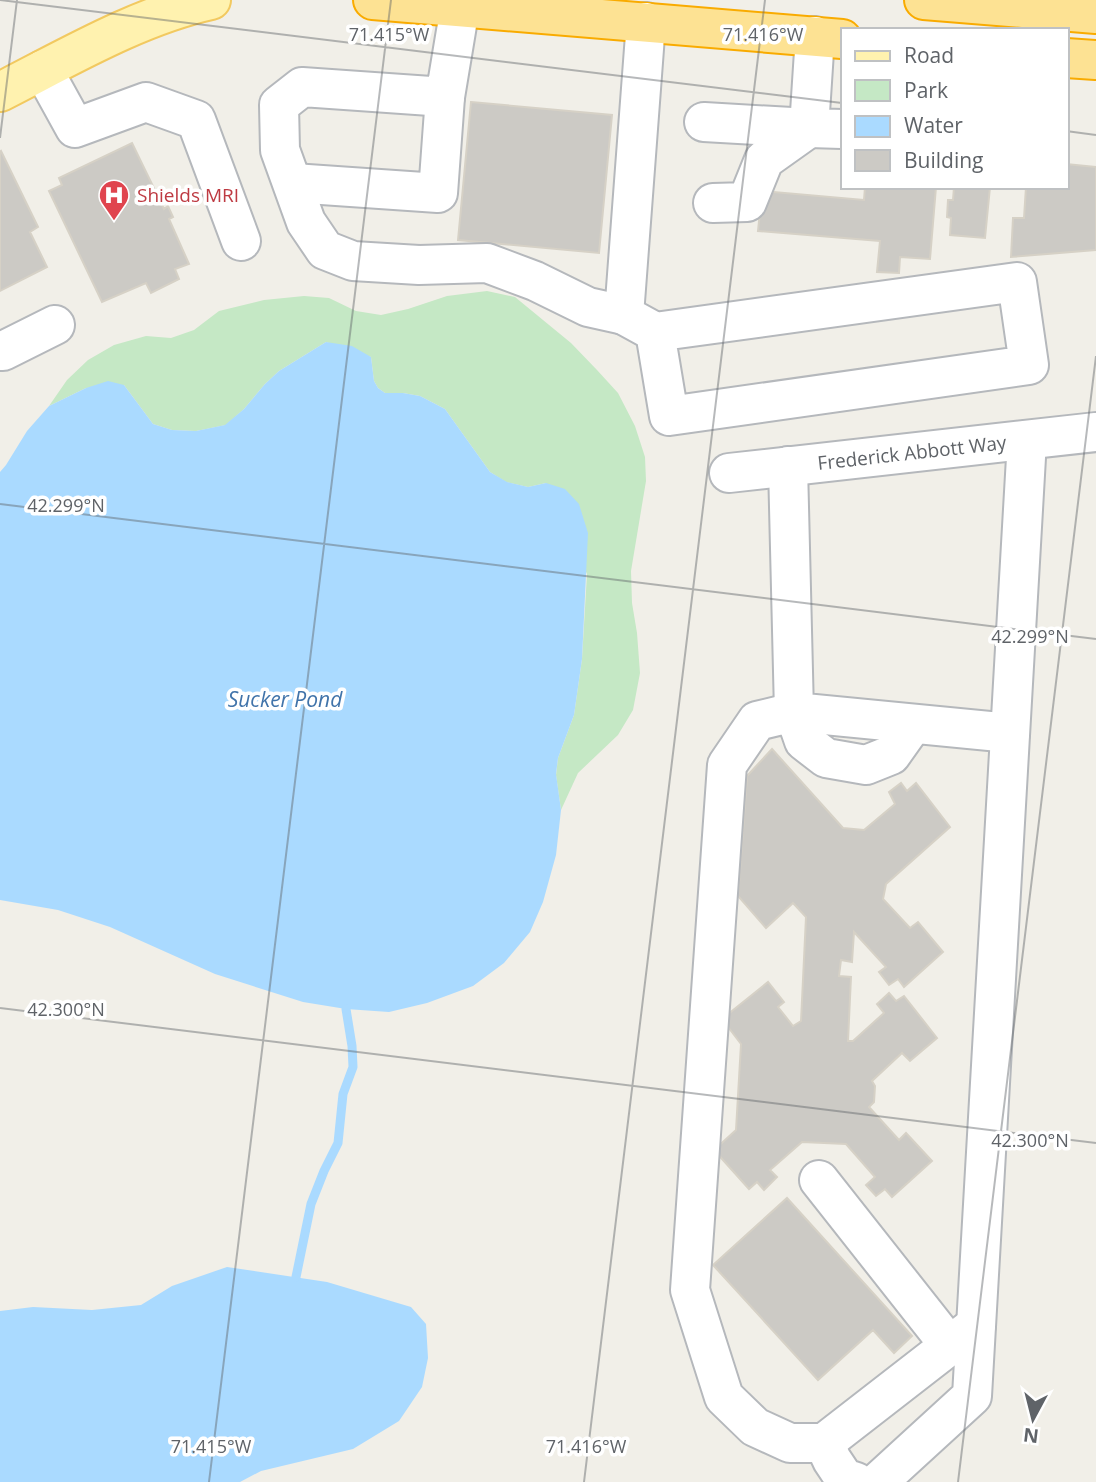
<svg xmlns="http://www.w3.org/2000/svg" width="1096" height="1482" viewBox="0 0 1096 1482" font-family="'Open Sans',sans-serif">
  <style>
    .green { fill: #c5e8c5 }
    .water { fill: #aadaff }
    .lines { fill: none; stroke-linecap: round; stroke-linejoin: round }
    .stream { stroke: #aadaff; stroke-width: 9 }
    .building { fill: #cccac5; stroke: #d6d1c6; stroke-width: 2 }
    .minor-casing { stroke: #b5b8bc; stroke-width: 42 }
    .major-casing { stroke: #f2c960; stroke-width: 42 }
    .highway-casing { stroke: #f9ab00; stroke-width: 42 }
    .minor { stroke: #fff; stroke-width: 38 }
    .major { stroke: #fff2af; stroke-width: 38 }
    .highway { stroke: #fde293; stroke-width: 38 }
    .ticks { fill: none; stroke: #5f6368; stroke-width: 2; stroke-opacity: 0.45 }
    .labels { text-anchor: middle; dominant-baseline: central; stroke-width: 7; stroke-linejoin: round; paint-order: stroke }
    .health-label { font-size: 19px; fill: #be3a42; stroke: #fff; text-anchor: start }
    .street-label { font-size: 19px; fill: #5f6368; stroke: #fff }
    .water-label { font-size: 21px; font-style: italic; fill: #4174aa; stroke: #fff }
    .ticks-label { font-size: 18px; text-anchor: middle; fill: #5f6368; stroke: #fff; stroke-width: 7; stroke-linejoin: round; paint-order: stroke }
  </style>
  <rect width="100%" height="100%" fill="#f1efe8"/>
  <path class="green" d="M487,291L515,297L571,343L597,370L618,393L635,426L645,457L646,481L631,571L632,603L637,633L640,673L633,710L618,735L578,773L561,810L556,775L558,758L574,715L582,659L587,574L546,483L528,487L506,482L490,472L445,409L420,396L403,393H385L378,388L374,381L371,357L326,342L279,371L265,384L244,409L226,425L196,431L172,430L153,424L124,385L86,388L49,406L67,380L88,360L114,345L146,336L171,338L194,330L219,311L264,300L304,296L329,298L356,311L381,315L408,309L447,296Z"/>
  <path class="water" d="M326,342L352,346L371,357L374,381L378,388L385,393H403L420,396L445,409L490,472L507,482L528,487L546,483L565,489L579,504L588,533L582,659L574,715L558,758L556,774L561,810L556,855L543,902L530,932L504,963L473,986L427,1003L389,1012L346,1009L303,1002L215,974L110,927L58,910L0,900V472L6,465L27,431L49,406L86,388L108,381L124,385L153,424L172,430L196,431L225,425L244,409L265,384L279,371Z
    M227,1267L327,1282L411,1307L426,1324L428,1358L422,1387L399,1421L353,1449L261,1471L240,1482H0V1311L33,1307L92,1310L141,1305L172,1286Z"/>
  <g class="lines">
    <path class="stream" d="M296,1277L311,1204L324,1171L338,1143L343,1094L353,1067L352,1046L346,1009"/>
  </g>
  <path class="building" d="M471,102L612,115L599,253L458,240Z
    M132,143L164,209L168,206L173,217L169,219L189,264L175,269L179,279L151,293L146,283L102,302L49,191L62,185L59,178Z
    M1,151L38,227L30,232L47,267L0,291V152Z
    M1066,164L1096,167V250L1011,257L1013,218H1024L1026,187H1066Z
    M865,187H936L930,259L900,257L899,273L877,272L880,241L758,231L762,191L864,200Z
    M954,187H990L985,238L950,235L951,218L947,217L948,200H953Z
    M772,749L843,828L864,830L895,804L889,792L901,783L907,791L916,783L950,827L886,884L883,899L910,928L918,922L943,952L904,987L898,979L889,985L879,972L886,967L854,932L852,962L841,960L839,976L851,977L848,1041H853L884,1013L877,1004L889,993L896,1001L904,996L937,1038L910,1061L902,1053L872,1081L875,1086L874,1102L869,1107L899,1140L906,1133L932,1161L892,1197L885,1189L876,1196L866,1185L875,1177L846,1144L802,1142L770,1170L777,1177L764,1190L757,1182L749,1189L714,1150L736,1130L741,1044L722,1019L768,982L784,1002L778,1007L793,1026L801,1021L806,917L793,903L766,928L738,896L747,776Z
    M787,1198L912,1336L894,1353L873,1330L818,1380L713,1265Z"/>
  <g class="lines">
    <g class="minor-casing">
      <g id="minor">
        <path d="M460,7L445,97L302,87L279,105L280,150L306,222L325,250L353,261L419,265L487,263L535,281L588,307L624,315"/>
        <path d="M646,22L624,315L655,332L1017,282L1029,365L669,416L655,332"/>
        <path d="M815,36L809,128L842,129"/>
        <path d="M43,70L75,128L146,102L196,120L241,241"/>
        <path d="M704,122L809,128L764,160L747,202L713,203"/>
        <path d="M293,183L438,193L445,97"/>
        <path d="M0,351H3L55,325"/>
        <path d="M788,466L794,712L1010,733"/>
        <path id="s1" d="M729,473L1096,432"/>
        <path d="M913,724L891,755L866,765L826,758L804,741L794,712L757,721L727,765L690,1290L724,1397L755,1427L790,1443H824L976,1325"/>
        <path d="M819,1180L950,1346"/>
        <path d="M824,1443L832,1460L844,1478L856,1482"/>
        <path d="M878,1482L972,1396L1027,440"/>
      </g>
    </g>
    <g class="major-casing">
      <path id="major" d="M0,92C67,58 138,16 211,0"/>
    </g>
    <g class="highway-casing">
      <path id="highway" d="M373,0L842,39
        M924,0L1096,14
        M1066,58L1096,60"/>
    </g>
    <use href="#minor" class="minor"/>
    <use href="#major" class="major"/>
    <use href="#highway" class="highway"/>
  </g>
  <path class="ticks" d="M0,0L842,103M1066,131L1096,135M0,138L17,0M0,504L1096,639M0,1008L1096,1143M209,1482L391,0M584,1482L765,0M958,1482L1096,356"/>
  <defs>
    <g id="hospital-pin" transform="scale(1.575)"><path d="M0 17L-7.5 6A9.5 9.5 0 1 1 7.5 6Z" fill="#e0444e" stroke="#fff"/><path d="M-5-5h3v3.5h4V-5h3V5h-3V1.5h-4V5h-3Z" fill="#fff"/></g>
  </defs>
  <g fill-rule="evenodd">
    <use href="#hospital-pin" x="114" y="195"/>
  </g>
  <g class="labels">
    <g class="health-label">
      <text x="137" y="195">Shields MRI</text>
    </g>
    <g class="street-label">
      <text stroke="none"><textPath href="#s1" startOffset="184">Frederick Abbott Way</textPath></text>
    </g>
    <g class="water-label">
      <text x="285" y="699">Sucker Pond</text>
    </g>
  </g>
  <g class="ticks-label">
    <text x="389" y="41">71.415°W</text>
    <text x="763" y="41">71.416°W</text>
    <text x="66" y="512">42.299°N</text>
    <text x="1030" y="643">42.299°N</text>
    <text x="66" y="1016">42.300°N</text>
    <text x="1030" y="1147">42.300°N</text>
    <text x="211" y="1453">71.415°W</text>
    <text x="586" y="1453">71.416°W</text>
  </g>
  <rect x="841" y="28" width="228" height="161" fill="#ffffff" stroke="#bfc1c3" stroke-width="2"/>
  <rect x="855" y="51" width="35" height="10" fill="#fff2af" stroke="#bfc1c3" stroke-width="2"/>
  <text x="904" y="63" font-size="21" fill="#5f6368">Road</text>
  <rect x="855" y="80" width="35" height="21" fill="#c5e8c5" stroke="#bfc1c3" stroke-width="2"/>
  <text x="904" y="98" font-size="21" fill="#5f6368">Park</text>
  <rect x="855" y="116" width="35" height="21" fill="#aadaff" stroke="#bfc1c3" stroke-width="2"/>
  <text x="904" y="133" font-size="21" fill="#5f6368">Water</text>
  <rect x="855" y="150" width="35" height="21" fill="#cccac5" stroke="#bfc1c3" stroke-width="2"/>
  <text x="904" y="168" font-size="21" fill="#5f6368">Building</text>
  <g transform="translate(1033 1419) rotate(187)" stroke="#ffffff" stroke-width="5" paint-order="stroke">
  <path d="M0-5L12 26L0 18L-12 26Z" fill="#5f6368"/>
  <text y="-10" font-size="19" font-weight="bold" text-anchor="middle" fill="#5f6368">N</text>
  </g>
</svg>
